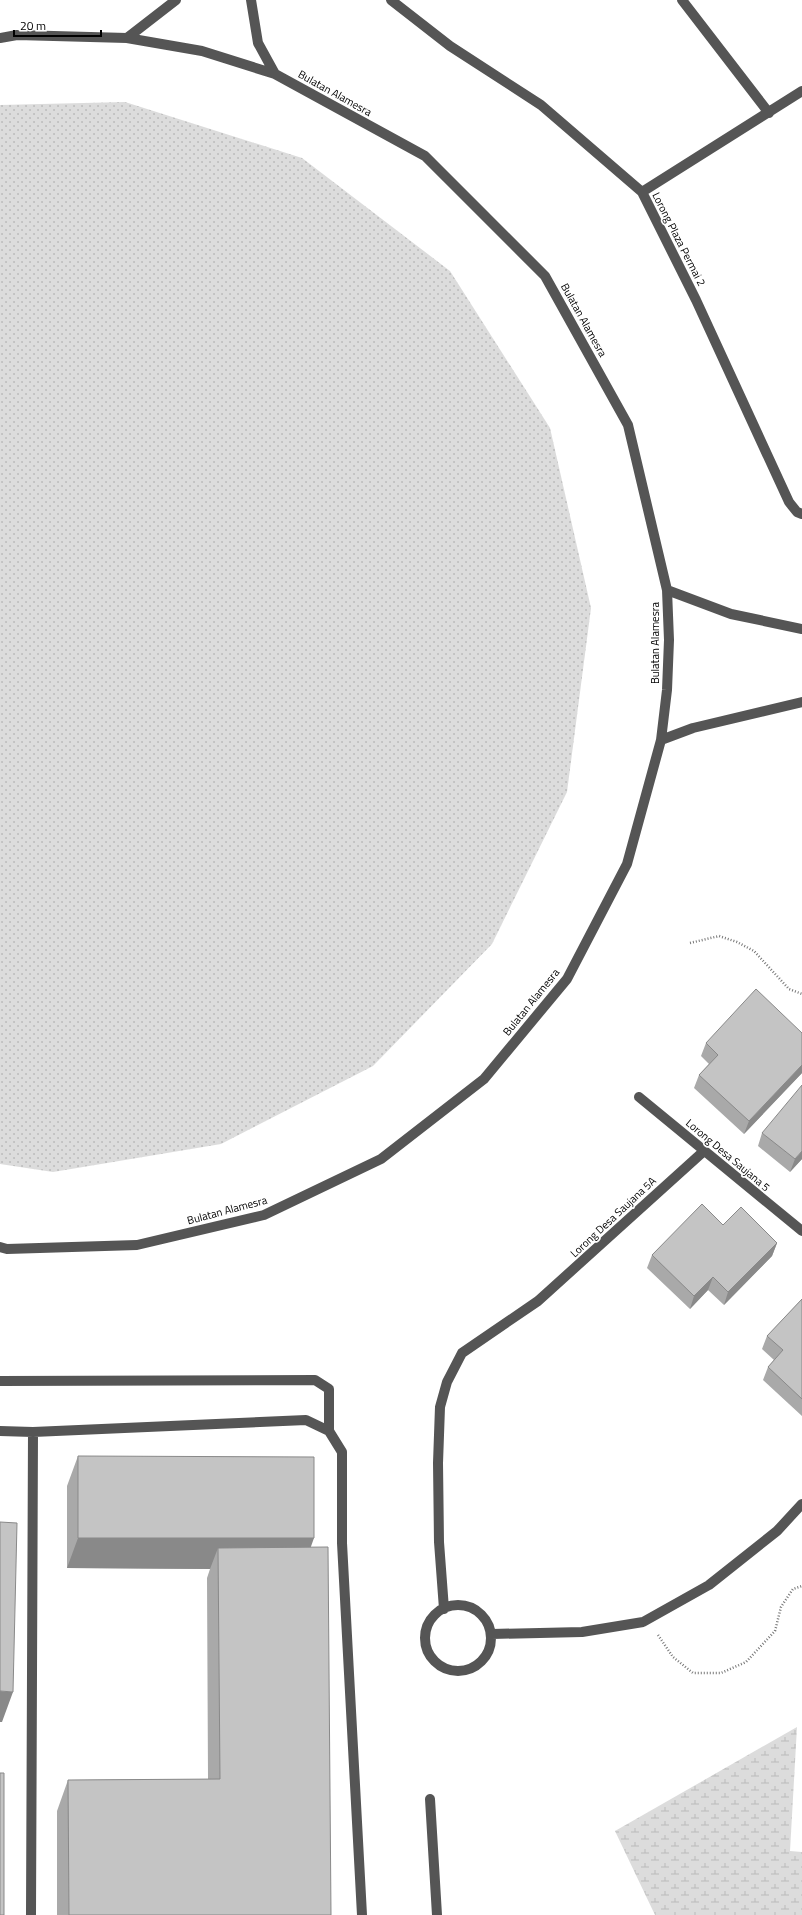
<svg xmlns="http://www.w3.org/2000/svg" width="802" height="1915" viewBox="0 0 802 1915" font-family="'Titillium Web',sans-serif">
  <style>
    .grass { fill: url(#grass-dots) }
    .wetland { fill: url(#wetland-marsh) }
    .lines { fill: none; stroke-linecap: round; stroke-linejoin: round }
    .path { stroke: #777; stroke-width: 2.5; stroke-dasharray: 1 2; stroke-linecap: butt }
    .minor { stroke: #555; stroke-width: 10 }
    .wall { fill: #a9a9a9 }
    .shaded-wall { fill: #898989 }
    .building { fill: #c4c4c4; stroke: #898989 }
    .labels { text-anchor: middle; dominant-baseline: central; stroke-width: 3.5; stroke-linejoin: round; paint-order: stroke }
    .street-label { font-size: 11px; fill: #000; stroke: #fff }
  </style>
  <defs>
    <pattern id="grass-dots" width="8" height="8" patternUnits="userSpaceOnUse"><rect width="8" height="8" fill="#dcdcdc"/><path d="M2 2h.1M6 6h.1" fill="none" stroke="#bbb" stroke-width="1.8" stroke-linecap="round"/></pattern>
    <pattern id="wetland-marsh" width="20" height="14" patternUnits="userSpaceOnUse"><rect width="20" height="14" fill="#dcdcdc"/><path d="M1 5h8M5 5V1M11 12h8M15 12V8" fill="none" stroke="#bbb"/></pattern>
  </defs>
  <rect width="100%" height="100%" fill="#fff"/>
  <path class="grass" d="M125,102L302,158L450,271L550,428L591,608L567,792L492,944L373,1066L221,1144L53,1172L0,1164V105Z"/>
  <path class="wetland" d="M797,1727L790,1851L802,1852V1915H655L615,1831Z"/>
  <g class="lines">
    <path class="path" d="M690,943L719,936L737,942L754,951L789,989L802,994
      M658,1635L673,1657L693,1673H721L746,1662L775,1631L781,1607L793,1589L802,1586"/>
    <path class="minor" d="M251,0L258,43L275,74
      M391,0L450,46L541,105L642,192L696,300L789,502L797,512L802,514
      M682,0L769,113
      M0,38L17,35L127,38L202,51L275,74L425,156L545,276L628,425L667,590L669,640L667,690L661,740L627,864L567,979L484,1079L381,1159L264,1215L137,1245L7,1249L0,1247
      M127,38L176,0
      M642,192L802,91
      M667,590L731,614L802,629
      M661,740L693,728L802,702
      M639,1097L802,1231
      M0,1381L315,1380L329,1389V1431
      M0,1431L33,1432L306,1420L329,1431L342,1452V1543L362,1915
      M425 1638a33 33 0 1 1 66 0a33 33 0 1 1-66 0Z
      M444,1609L439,1542L438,1463L440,1407L447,1382L462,1353L538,1301L704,1151
      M492,1634L582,1632L643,1622L709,1585L777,1531L802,1504
      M430,1799L437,1915
      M31,1915L33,1432"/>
  </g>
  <path class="wall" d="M802,1033V1073L744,1134L694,1088L699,1075L709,1064L701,1056L706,1043Z
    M762,1133L802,1159L790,1172L758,1146Z
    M723,1225L777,1243L772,1256L724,1305L708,1290L690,1309L647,1268L652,1255Z
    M802,1299V1416L763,1380L768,1367L774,1360L762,1349L767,1336Z
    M78,1456L311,1547L331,1915H57V1811L68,1780L208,1779L207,1578L210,1569L67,1568V1486Z"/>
  <path class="shaded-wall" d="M802,1065V1073L744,1134L749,1121Z
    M802,1151V1159L790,1172L795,1159Z
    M777,1243L772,1256L724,1305L728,1292Z
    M713,1277L708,1290L690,1309L694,1296Z
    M78,1538H314L303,1569L218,1548L210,1569L67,1568Z
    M0,1691L13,1692L2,1722H0Z"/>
  <path class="building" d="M756,989L802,1033V1065L749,1121L699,1075L718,1055L706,1043Z
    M802,1085V1151L795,1159L762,1133Z
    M702,1204L723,1225L741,1207L777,1243L728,1292L713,1277L694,1296L652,1255Z
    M802,1299V1399L768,1367L783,1350L767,1336Z
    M78,1456L314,1457V1538H78Z
    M0,1522L17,1523L13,1692L0,1691Z
    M328,1547L331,1915H69L68,1780L220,1779L218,1548Z
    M0,1773H4V1915H0Z"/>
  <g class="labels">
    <g class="street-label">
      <text transform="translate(335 93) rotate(29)">Bulatan Alamesra</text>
      <text transform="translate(679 239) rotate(63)">Lorong Plaza Permai 2</text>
      <text transform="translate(584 320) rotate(61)">Bulatan Alamesra</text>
      <text transform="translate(655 643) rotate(-90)">Bulatan Alamesra</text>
      <text transform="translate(531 1002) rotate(-51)">Bulatan Alamesra</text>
      <text transform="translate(728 1155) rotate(40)">Lorong Desa Saujana 5</text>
      <text transform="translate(227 1210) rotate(-15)">Bulatan Alamesra</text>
      <text transform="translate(613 1217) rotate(-43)">Lorong Desa Saujana 5A</text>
    </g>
  </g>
  <path d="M14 30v6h87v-6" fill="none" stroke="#000000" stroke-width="2"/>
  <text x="20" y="30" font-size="12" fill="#000000" stroke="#ffffff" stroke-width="3" paint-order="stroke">20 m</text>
</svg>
